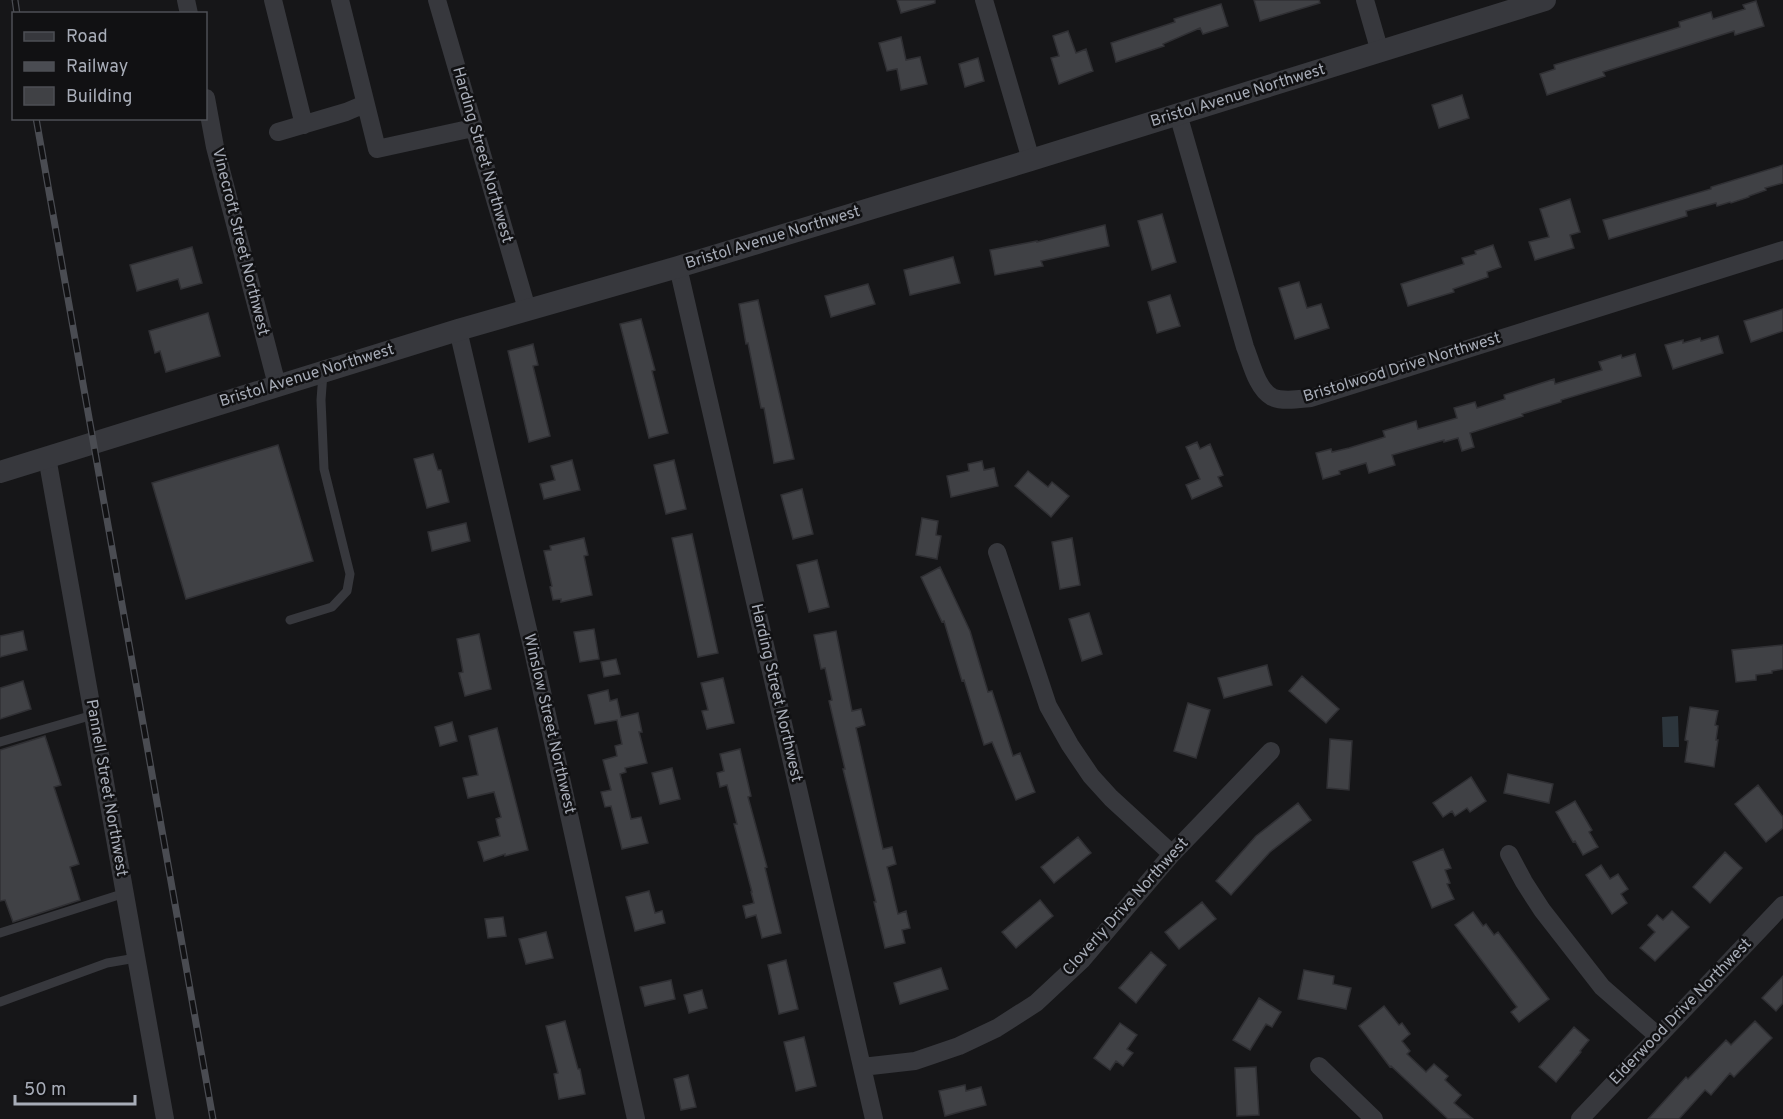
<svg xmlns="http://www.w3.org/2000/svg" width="1783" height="1119" viewBox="0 0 1783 1119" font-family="Overpass,sans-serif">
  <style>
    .water { fill: #2c353c }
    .building { fill: #404145; stroke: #303034; stroke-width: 1.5 }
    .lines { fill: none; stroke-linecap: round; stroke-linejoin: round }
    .service { stroke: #37383d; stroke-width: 9 }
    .minor { stroke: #37383d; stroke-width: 18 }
    .tertiary { stroke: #37383d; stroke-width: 22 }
    .rail-casing { stroke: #4a4c52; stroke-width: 7 }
    .rail { stroke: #111113; stroke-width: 4.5; stroke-dasharray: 14; stroke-linecap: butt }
    .labels { text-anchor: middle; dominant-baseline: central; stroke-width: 5; stroke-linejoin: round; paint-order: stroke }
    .street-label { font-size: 16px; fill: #a8adb8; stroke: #111113 }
  </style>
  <rect width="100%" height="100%" fill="#161618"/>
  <path class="water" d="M1678,716L1679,747H1663L1662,717Z"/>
  <path class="building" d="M897,0H935V3L901,13Z
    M1254,0H1319L1320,3L1260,21Z
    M1756,1L1764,26L1735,35L1734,31L1603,72L1605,76L1547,95L1540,74L1555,69L1554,65L1667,31L1680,27L1679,22L1711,12L1713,19L1745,9L1743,5Z
    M1221,4L1228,26L1203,34L1200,28L1163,44L1164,46L1116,62L1111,43L1175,22L1174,19Z
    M1068,31L1076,53L1086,49L1093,71L1059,84L1051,58L1059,56L1053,36Z
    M901,37L906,60L920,57L927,84L901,90L897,69L887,71L879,43Z
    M978,58L984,81L965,87L959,64Z
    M1462,95L1469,118L1439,128L1432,105Z
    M1783,165V183L1765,188L1766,190L1749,196V197L1731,203L1730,202L1717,206L1716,203L1686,211L1687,216L1609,239L1603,220L1711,189V187Z
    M1570,199L1580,232L1570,235L1574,248L1535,260L1529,242L1549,237L1540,209Z
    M1162,214L1176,262L1152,270L1138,221Z
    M1105,225L1109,246L1041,261L1043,266L995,275L990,250L1037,241V242Z
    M1493,245L1501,267L1487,272L1488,277L1453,289L1454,292L1408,306L1401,284L1464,264L1462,258L1476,254L1475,251Z
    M192,247L202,283L181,289L178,279L137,291L130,265Z
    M953,257L960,283L910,295L904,270Z
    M1299,282L1307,308L1321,304L1329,328L1295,339L1279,288Z
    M868,284L875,304L831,317L825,296Z
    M1170,295L1180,326L1157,333L1148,302Z
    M758,300L794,459L774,463L764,408H761L748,343L746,344L739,304Z
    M1783,309V331L1751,342L1744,321Z
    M208,313L220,356L166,372L160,351L155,353L149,331Z
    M641,319L655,370L652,371L668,433L649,438L620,324Z
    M1718,336L1723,353L1673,369L1665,345L1683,340V343L1700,338L1701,341Z
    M533,344L538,365L533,366L550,436L529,442L508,351Z
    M1635,354L1641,376L1561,400V402L1522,414L1523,416L1470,433L1474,447L1462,451L1458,438L1444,442V440L1392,455L1395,465L1369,473L1366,463L1339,471L1340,474L1323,479L1316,453L1331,449L1332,452L1349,448L1385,437L1383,431L1416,421L1418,429L1457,418L1454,408L1475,402L1477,408L1505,399L1504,395L1554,379L1555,384L1602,370L1599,362L1621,355L1622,358Z
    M1197,442L1200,449L1210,444L1223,475L1218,477L1222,486L1192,499L1186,485L1200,479L1186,447Z
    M278,445L313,561L186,599L152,483Z
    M433,454L438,470H441L449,502L427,508L414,459Z
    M572,460L580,490L544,499L540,484L555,480L551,466Z
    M674,460L686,509L666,514L654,465Z
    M982,461L984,470L994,468L998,486L951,497L947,476L969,471L968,464Z
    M1028,471L1048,487L1052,482L1069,496L1051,517L1015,486Z
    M802,489L813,534L793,539L781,495Z
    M922,518L938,521L936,535L941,536L937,559L916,555Z
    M466,523L470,541L432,551L428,532Z
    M692,534L718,653L698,657L672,538Z
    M584,538L588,555L584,556L592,595L561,602V599L553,600L550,587L552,586L544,551L551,550L550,546Z
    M1072,538L1080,585L1060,589L1052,542Z
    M817,560L829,607L809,612L797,565Z
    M940,567L970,631L988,692L992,691L1013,756L1020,753L1035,792L1016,800L992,742L984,745L964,680L962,681L944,621L942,622L921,577Z
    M1089,613L1102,654L1082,661L1069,619Z
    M594,629L599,659L580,662L574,632Z
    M23,631L27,650L0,657V636Z
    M836,631L852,711L861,709L865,725L856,728L883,849L892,847L896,864L887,867L890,879L898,914L906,911L910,928L902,930L905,943L885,948L874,902H876L843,769H845L829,701L832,700L825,668L821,669L814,635Z
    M479,634L491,689L465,696L459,673L463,672L457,639Z
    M1783,645V669L1772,671V673L1756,675V680L1736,682L1732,650Z
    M616,659L620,674L604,677L601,662Z
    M1267,665L1272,685L1224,698L1218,678Z
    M1302,676L1339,709L1326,723L1289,691Z
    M723,678L734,723L707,729L702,711L708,710L701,683Z
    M23,681L31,709L0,719V688Z
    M608,690L610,701L617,699L621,717L638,713L642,732H639L647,763L625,768L626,772L620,774L631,819L641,817L648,843L622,849L611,806L605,807L601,792L611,790L603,760L617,756L615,746L622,744L617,720L595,724L588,695Z
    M1188,703L1210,710L1196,758L1174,751Z
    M1690,707L1718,711L1715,725L1718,726L1716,740H1718L1714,767L1685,762L1688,741L1685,740Z
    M452,722L457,741L440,746L435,727Z
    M497,728L528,850L505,856V854L484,861L478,842L500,836L496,819L501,817L494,792L468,798L463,778L478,775L469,736Z
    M45,736L61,785L54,787L79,864L70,867L80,900L13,922L5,900L0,901V750Z
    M1330,739L1352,741L1349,790L1327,788Z
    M740,749L751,796L748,797L767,867L765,868L781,933L762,938L756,915L746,918L743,906L754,903L751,892H752L734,824H737L727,785L720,787L717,773L724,771L720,754Z
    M672,768L680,799L660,804L652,773Z
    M1508,774L1553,784L1549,803L1504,793Z
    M1471,777L1486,801L1470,812L1467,808L1455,816L1452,811L1443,817L1433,803Z
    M1758,785L1783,817V828L1766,842L1735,804Z
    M1575,801L1592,830L1589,832L1598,847L1583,855L1575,841L1573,842L1556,812Z
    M1298,803L1311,820L1270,852L1231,895L1216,881L1256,836Z
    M1078,837L1091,853L1054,883L1041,867Z
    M1443,849L1451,868L1445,870L1450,883L1447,884L1454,899L1432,908L1413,862Z
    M1725,852L1742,868L1710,903L1693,887Z
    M1601,865L1610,879L1618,874L1628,889L1621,894L1627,903L1612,914L1586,875Z
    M649,891L655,913L662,911L665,923L635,931L626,897Z
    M1040,900L1053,916L1016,948L1002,932Z
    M1202,902L1216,919L1179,949L1165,932Z
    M1672,911L1689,927L1655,961L1640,948L1655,932L1648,925L1657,915L1663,920Z
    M1473,912L1483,926L1486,924L1494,935L1498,932L1549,999L1519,1022L1511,1012L1517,1007L1455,925Z
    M503,917L506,936L488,938L485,919Z
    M546,932L553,958L526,964L519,939Z
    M1151,952L1166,965L1136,1003L1119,988Z
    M786,960L798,1009L779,1014L768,965Z
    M941,968L948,989L900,1004L894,983Z
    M1304,970L1334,976L1333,984L1351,988L1346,1009L1298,999Z
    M1783,976V1003L1776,1011L1762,998Z
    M671,980L675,999L645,1006L640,987Z
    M702,990L707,1008L689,1013L684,995Z
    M1259,998L1281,1012L1272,1027L1266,1024L1250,1050L1233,1040Z
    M1384,1006L1399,1025L1402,1023L1410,1034L1402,1041L1410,1051L1407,1054L1426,1072L1434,1064L1448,1076L1445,1080L1461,1095L1454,1103L1473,1119H1448L1391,1066L1390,1067L1359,1026Z
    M565,1021L578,1069H580L585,1094L559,1099L554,1074L558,1073L546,1026Z
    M1755,1021L1772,1038L1734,1077L1730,1073L1711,1095L1705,1090L1679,1119H1648L1686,1077L1688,1079L1726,1040L1731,1045Z
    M1120,1023L1137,1035L1127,1049L1133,1053L1123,1066L1116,1061L1110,1070L1094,1058Z
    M1574,1027L1589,1040L1580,1051L1581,1052L1556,1082L1539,1067Z
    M804,1037L816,1086L796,1091L784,1042Z
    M1256,1067L1259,1115L1237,1116L1235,1068Z
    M688,1075L696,1107L681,1110L674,1079Z
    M965,1085L966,1091L981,1087L986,1105L945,1116L939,1091Z"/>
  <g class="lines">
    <path class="service" d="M290,620L332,607L347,591L350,574L324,469L321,400L323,373
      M0,742L93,715
      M0,933L125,893
      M0,1002L107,963L136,958"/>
    <path class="minor" d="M186,0L189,14
      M273,0L304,125
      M340,0L377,149L473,128
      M437,0L527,309
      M984,0L1031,160
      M1365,0L1380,52
      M206,98L215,147L277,385
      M1178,114L1245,347C1251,362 1257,389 1272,397C1282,402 1300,399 1311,398L1783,250
      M278,132L346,112L365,104
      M678,267L874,1119
      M458,330L533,651L636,1119
      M47,457L165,1119
      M997,552L1048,706L1070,745L1091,776L1111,798L1172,854
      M1509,854L1524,882L1542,910L1602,987L1658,1036
      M1319,1066L1374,1119
      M862,1067L915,1061L959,1046L997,1028L1036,1003L1082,960L1172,854L1271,751
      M1580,1119L1783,905"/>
    <path class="tertiary" d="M0,472L458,330L678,267L1031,160L1545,0"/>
    <g class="rail-casing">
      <path id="rail" d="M15,0L17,14
        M36,118L213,1119"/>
    </g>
    <use href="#rail" class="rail"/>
  </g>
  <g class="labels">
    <g class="street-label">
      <text transform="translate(1238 96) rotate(-17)">Bristol Avenue Northwest</text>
      <text transform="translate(482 155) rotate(74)">Harding Street Northwest</text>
      <text transform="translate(773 238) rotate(-17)">Bristol Avenue Northwest</text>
      <text transform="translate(240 242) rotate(76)">Vinecroft Street Northwest</text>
      <text transform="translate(1402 368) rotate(-17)">Bristolwood Drive Northwest</text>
      <text transform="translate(307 376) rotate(-17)">Bristol Avenue Northwest</text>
      <text transform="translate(776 693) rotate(77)">Harding Street Northwest</text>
      <text transform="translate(549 724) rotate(77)">Winslow Street Northwest</text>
      <text transform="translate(106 788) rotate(80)">Pannell Street Northwest</text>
      <text transform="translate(1126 907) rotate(-48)">Cloverly Drive Northwest</text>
      <text transform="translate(1681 1012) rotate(-46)">Elderwood Drive Northwest</text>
    </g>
  </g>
  <rect x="12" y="12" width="195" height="108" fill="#111113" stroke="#4d4f55" stroke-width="1.5"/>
  <rect x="24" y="32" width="30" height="9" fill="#37383d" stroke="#4d4f55" stroke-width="1.5"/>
  <text x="66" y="42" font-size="18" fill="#a8adb8">Road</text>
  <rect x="24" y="62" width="30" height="9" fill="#4a4c52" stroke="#4d4f55" stroke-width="1.5"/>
  <text x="66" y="72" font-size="18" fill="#a8adb8">Railway</text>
  <rect x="24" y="87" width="30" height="18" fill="#404145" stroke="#4d4f55" stroke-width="1.5"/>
  <text x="66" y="102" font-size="18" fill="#a8adb8">Building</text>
  <path d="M15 1095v9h120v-9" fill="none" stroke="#a8adb8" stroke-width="3"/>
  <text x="24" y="1095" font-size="18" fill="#a8adb8" stroke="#111113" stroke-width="4.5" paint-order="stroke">50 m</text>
</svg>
